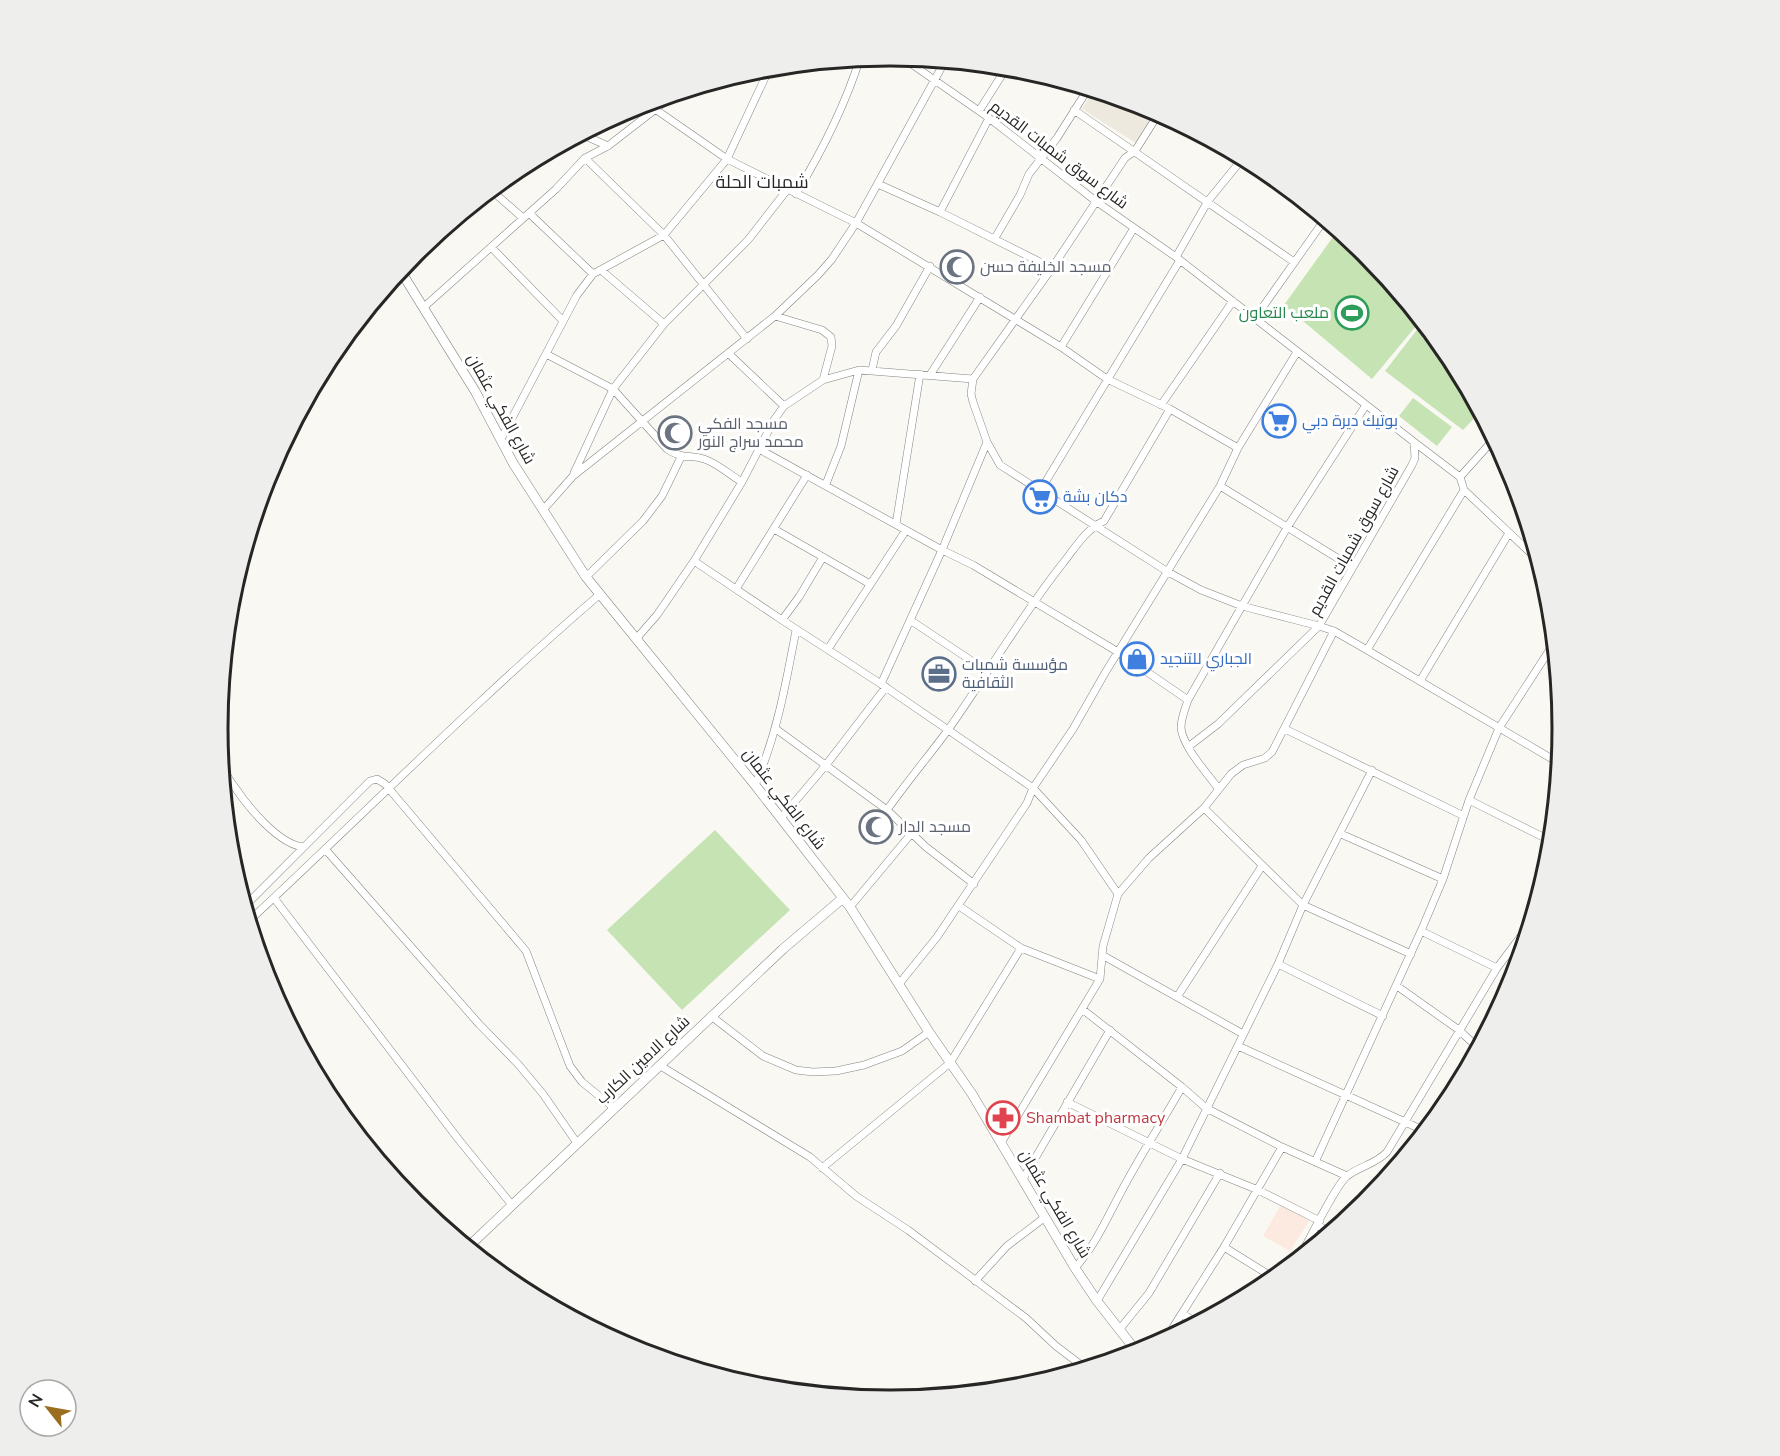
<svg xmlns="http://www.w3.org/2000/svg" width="1780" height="1456" viewBox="0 0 1780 1456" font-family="'Nunito Sans',Cairo,sans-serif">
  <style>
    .built { fill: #ede9de }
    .medical { fill: #fceae0 }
    .green { fill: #c6e3b3 }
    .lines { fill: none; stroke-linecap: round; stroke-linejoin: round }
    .minor-casing { stroke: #858480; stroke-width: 8 }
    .tertiary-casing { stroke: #858480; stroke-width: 10 }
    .minor { stroke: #fff; stroke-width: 7 }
    .tertiary { stroke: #fff; stroke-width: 9 }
    .labels { text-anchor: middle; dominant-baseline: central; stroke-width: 6; stroke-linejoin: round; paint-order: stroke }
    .street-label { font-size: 16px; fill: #272624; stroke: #fff }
    .worship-label { font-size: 16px; fill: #5b616d; stroke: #fff; text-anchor: start }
    .leisure-label { font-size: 16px; fill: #27864d; stroke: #fff; text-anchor: end }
    .shop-label { font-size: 16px; fill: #366cbe; stroke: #fff; text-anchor: start }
    .service-label { font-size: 16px; fill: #4e5e75; stroke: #fff; text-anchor: start }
    .health-label { font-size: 16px; fill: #be3a42; stroke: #fff; text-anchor: start }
    .neighbourhood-label { font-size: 18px; fill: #272624; stroke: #fff }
    .rim { fill: none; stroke: #272624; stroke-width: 3 }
  </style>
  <rect width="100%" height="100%" fill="#f9f8f3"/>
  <path class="built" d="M1094,90L1148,107L1156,111L1136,143L1082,109Z"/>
  <path class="medical" d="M1282,1203L1311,1218L1290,1251L1263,1236Z"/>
  <path class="green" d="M1338,230L1366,253L1421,320L1372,379L1284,305Z
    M1423,322L1449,355L1480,412L1463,430L1385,371Z
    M1413,398L1452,427L1437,446L1399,416Z
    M715,830L790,910L682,1010L607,930Z"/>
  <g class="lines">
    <g class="minor-casing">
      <path id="minor" d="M900,56L989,118L1097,202L1176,257L1414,442L1415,458L1412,465L1319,626L1334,631L1367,650L1559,763
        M1075,85L1085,94
        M648,102L655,109L727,159L856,223L1061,347L1107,379L1170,409L1238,448
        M1074,110L1294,262
        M979,111L1007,67
        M1159,113L1135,151L1125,158L1052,268L973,379L971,394L973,402L987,442L1000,465L1168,572L1201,590L1242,606L1319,626
        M581,134L608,146
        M585,158L664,235L747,339
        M878,184L940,212L1052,268
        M491,190L523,218
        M796,194C822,151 845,106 860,58
        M940,212L989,118
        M529,213L593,274
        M995,238L1020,195L1029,174L1057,138L1088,89
        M491,247L563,321
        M1176,257L1208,201L1243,158
        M601,270L664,324
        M424,307L556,189L585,158L608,146L666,101L669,96
        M775,316L822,330L831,337L832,346L823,380
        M1255,318L1325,219
        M1061,347L1134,228
        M728,353L784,406
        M546,354L613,389L667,449C683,460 689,454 704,459C717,463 730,475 742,482
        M872,370L876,352L896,326L930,266
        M930,375L980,297
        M1161,405L1233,301
        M501,439L577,295L593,274L664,235L727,159L770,67
        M1414,442L1460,477L1464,490L1538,560
        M759,449L942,550L973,565L1118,652L1188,700
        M574,473L613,389L664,324L748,240L787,190
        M1460,477L1494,439
        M826,484L841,446L859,370
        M1220,486L1352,567
        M1040,491L1180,260
        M543,510L573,476L775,316L818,275L832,259L856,223L945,61
        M896,524L920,374
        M774,529L870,584
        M694,561L782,620L881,684L1033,788L1081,840L1118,894
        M586,577L643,521L662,496L681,457
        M736,589L807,475
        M782,620L799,597L823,557
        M910,620L987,671
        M636,639L657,615L694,561L742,482L774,420L784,406L823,380L859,370L973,379
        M828,649L906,530
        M1367,650L1464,490
        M1420,681L1509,533
        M881,684L942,550L987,442
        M776,729L887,810L926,847L974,884
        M1285,729L1464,816
        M1188,747L1218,724L1319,626
        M221,766C226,773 229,780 234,786C248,807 279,845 304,847L370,781L377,779L385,784L526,951L570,1066L582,1082L614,1108
        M755,785C777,735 786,683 796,630
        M1218,788C1207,773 1183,747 1181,728C1181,718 1185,709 1188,700L1288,526L1366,405
        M1469,800L1551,841
        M1204,808L1303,905L1411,954
        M887,810C906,783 928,757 948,730C987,675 1021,616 1063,563C1075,548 1086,529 1104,521L1170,409
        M781,818L826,765L886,687
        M1341,834L1443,879
        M325,849L479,1024L518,1064L543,1094L577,1143
        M274,898L459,1140L512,1205
        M245,906L304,847
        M959,906L1021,948L1100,979
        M850,907L911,834
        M249,921C366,812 478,699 599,595
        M1421,931L1497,968
        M1102,955L1243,1034
        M1278,964L1383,1016
        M899,984L937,937L1027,803L1033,788L1073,729L1105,673L1220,486L1238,448L1297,352
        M1397,986L1459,1030L1478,1048
        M1177,997L1262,866
        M1082,1009L1182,1087L1206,1108L1282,1147L1347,1176
        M711,1016L763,1056L796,1070L813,1072L836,1071L864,1065L902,1051L929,1032
        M1238,1046L1425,1131
        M659,1065L810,1157L856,1196L908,1230L1026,1318L1056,1346L1085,1368
        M1067,1102L1182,1159L1258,1190L1320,1221
        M1001,1143L1100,979L1103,946L1118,894L1149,858L1204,808L1231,774L1243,765L1265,758L1272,752L1334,631
        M1315,1162L1421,931L1443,879L1469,800L1499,728L1554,643
        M822,1168L950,1063L1021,948
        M1023,1179L1110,1030
        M1318,1225L1330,1233
        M1224,1247L1274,1278
        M1299,1258C1309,1241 1335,1186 1347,1176C1360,1166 1376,1164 1387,1152L1497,968L1530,924
        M1075,1268C1095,1246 1107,1218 1121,1192C1140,1156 1162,1122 1182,1087
        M975,1281L1007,1246L1044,1218
        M1097,1301L1182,1159L1278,964L1303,905L1372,770
        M1183,1314L1197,1323
        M1119,1330L1149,1293L1220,1173
        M1165,1340L1224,1247L1282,1147
        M724,1377L727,1374"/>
    </g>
    <g class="tertiary-casing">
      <path id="tertiary" d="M400,270L475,391L513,463L586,577L755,785L850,907L929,1032L972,1094L1075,1268L1097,1301L1137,1352
        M468,1247L783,949L843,898"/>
    </g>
    <use href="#minor" class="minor"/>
    <use href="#tertiary" class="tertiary"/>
  </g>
  <defs>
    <g id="mosque-ring" transform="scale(1.725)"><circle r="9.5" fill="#fff" stroke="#6b7280" stroke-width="1.5"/><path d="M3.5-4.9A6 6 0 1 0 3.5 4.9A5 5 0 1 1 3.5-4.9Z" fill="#6b7280"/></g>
    <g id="stadium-ring" transform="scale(1.725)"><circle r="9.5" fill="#fff" stroke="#2e9e5b" stroke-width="1.5"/><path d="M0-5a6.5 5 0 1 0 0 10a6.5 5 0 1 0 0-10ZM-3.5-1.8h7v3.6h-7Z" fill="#2e9e5b"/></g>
    <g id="supermarket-ring" transform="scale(1.725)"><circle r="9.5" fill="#fff" stroke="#3f7fe0" stroke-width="1.5"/><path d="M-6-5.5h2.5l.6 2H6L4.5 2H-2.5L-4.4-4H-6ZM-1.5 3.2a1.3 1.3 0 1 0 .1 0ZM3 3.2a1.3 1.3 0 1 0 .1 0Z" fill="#3f7fe0"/></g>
    <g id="shop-ring" transform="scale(1.725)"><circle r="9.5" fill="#fff" stroke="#3f7fe0" stroke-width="1.5"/><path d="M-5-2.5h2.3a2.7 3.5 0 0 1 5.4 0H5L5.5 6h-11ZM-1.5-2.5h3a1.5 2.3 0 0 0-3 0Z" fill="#3f7fe0"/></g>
    <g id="office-ring" transform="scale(1.725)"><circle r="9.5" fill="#fff" stroke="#5c6f8a" stroke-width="1.5"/><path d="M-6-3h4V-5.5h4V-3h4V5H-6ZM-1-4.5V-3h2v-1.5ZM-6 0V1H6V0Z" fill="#5c6f8a"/></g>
    <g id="pharmacy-ring" transform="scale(1.725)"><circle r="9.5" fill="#fff" stroke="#e0444e" stroke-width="1.5"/><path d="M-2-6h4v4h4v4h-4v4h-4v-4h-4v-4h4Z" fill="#e0444e"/></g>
  </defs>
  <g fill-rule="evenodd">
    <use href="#mosque-ring" x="957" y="267"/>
    <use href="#stadium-ring" x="1352" y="313"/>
    <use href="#supermarket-ring" x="1279" y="421"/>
    <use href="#mosque-ring" x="675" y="433"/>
    <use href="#supermarket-ring" x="1040" y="497"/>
    <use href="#shop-ring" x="1137" y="659"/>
    <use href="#office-ring" x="939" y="674"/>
    <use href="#mosque-ring" x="876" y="827"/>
    <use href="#pharmacy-ring" x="1003" y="1118"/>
  </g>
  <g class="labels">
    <g class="street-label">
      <text transform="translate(1059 155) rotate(37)">شارع سوق شمبات القديم</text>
      <text transform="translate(501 409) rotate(61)">شارع الفكي عثمان</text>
      <text transform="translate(1354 541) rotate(-61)">شارع سوق شمبات القديم</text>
      <text transform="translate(784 799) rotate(52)">شارع الفكي عثمان</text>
      <text transform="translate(643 1060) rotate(-43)">شارع الامين الكارب</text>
      <text transform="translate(1055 1204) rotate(59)">شارع الفكي عثمان</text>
    </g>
    <g class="worship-label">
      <text x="980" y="267">مسجد الخليفة حسن</text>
      <text x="698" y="424">مسجد الفكي<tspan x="698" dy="18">محمد سراج النور</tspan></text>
      <text x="899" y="827">مسجد الدار</text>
    </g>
    <g class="leisure-label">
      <text x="1329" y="313">ملعب التعاون</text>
    </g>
    <g class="shop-label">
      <text x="1302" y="421">بوتيك ديرة دبي</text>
      <text x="1063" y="497">دكان بشة</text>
      <text x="1160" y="659">الجباري للتنجيد</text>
    </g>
    <g class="service-label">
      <text x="962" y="665">مؤسسة شمبات<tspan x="962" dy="18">الثقافية</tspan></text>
    </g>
    <g class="health-label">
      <text x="1026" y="1118">Shambat pharmacy</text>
    </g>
    <g class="neighbourhood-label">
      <text x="762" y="182">شمبات الحلة</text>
    </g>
  </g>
  <path d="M0 0H1780V1456H0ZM228 728a662 662 0 1 1 1324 0a662 662 0 1 1-1324 0Z" fill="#eeeeed" fill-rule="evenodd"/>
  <path class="rim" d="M228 728a662 662 0 1 1 1324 0a662 662 0 1 1-1324 0Z"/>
  <g transform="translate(48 1408) rotate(301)"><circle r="28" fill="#ffffff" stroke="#a9a8a7" stroke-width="1.5"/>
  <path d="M0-4.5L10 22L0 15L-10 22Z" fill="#9b6e1f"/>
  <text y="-9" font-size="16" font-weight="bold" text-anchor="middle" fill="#272624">N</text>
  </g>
</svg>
